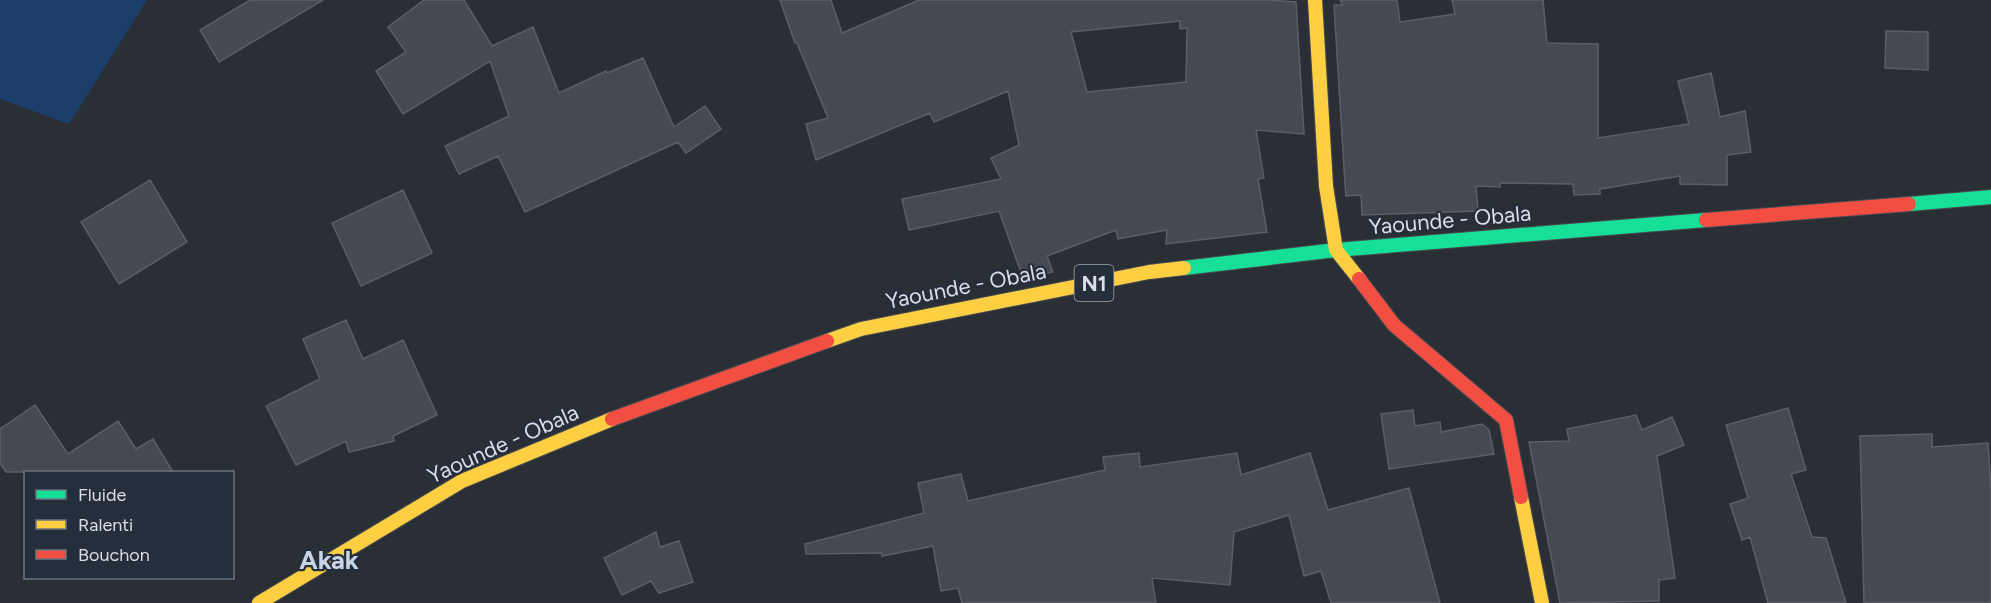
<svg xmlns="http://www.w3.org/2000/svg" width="1991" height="603" viewBox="0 0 1991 603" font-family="Figtree,sans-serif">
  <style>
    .green { fill: #1b3e6a }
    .building { fill: #464a50; stroke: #5b5f65; stroke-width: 1.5; fill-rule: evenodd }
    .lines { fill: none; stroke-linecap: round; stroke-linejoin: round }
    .fast-casing { stroke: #474b51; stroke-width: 16 }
    .slow-casing { stroke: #474b51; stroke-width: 16 }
    .jam-casing { stroke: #474b51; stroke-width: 16 }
    .fast { stroke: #16e098; stroke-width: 14 }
    .slow { stroke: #ffcf43; stroke-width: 14 }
    .jam { stroke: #f24e42; stroke-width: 14 }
    .labels { text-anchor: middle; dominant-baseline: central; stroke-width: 4.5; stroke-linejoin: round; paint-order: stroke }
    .shield { fill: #252e3b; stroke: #a2a9b3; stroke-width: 1.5 }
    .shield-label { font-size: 21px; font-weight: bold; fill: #d7dee6 }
    .street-label { font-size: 22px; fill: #d7dee6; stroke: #252e3b }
    .quarter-label { font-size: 26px; font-weight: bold; fill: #c8d5e6; stroke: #252e3b }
  </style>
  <rect width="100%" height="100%" fill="#2a2f36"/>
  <path class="green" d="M0,0H147L69,124L0,99Z"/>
  <path class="building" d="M250,0H323L219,62L200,30Z
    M424,0H464L492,46L533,27L559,93L606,71L607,73L643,58L674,127L705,106L721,129L686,153L678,142L525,212L498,156L459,174L445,146L509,116L490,61L403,114L376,71L406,52L388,27Z
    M780,0H831L842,33L919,0H1269L1296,2L1304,134L1256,130L1264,178L1258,179L1267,232L1166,244L1167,230L1118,239L1116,230L1047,256L1053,272L1023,278L999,211L909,230L902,199L1001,179L991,158L1019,145L1008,91L934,122L930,113L816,160L806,124L828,118L797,43H795ZM1180,21V29L1187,28L1186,82L1087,92L1071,32Z
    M1340,0H1397L1400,22L1455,14L1452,0H1543L1547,43L1598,44V138L1689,124L1678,81L1711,73L1720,117L1745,111L1751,152L1727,155V185L1680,184V176L1600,189V194L1574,195L1573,184L1500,183V187L1476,186L1478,211L1362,215L1361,195L1346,196L1345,184L1334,5H1343Z
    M1886,31L1928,32V70L1885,68Z
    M150,180L187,242L119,284L81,222Z
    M403,190L432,253L361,286L332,223Z
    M346,320L363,359L403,340L437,415L393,436L394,441L349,452L346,441L296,465L266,406L320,379L303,339Z
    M35,405L68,454L118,421L136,449L153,439L173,472H6L0,463V429Z
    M1788,408L1806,470L1791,474L1812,537L1826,538L1846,603H1768L1750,537L1742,540L1730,504L1748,498L1726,425Z
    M1413,410L1415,426L1440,422L1441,432L1482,424L1489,430L1494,454L1389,469L1381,414Z
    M1636,415L1642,430L1672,417L1684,445L1657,456L1675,578L1659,580V601L1560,603L1529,442L1569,441L1567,429Z
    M1932,434V447L1988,443L1991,492V603H1864L1860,436Z
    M1139,453L1140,467L1237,453L1241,475L1310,453L1328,510L1409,488L1440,603H1331L1321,571L1304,576L1289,515L1234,532L1230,585L1152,578L1156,603H962L958,588L941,591L933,546L882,556V553L806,554L805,544L924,513L918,483L961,474L968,501L1105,470L1103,457Z
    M656,532L660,547L679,541L693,582L659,593L651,581L622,595L604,558Z"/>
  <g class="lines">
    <g class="fast-casing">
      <path id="fast" d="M1909,204L1991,197
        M1184,268L1336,250L1706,220"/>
    </g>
    <g class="slow-casing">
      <path id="slow" d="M1315,0L1326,186L1336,250L1359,279
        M827,341L861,329L1149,272L1184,268
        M1521,497L1542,603
        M259,603L462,481L612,419"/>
    </g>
    <g class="jam-casing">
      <path id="jam" d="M1706,220L1909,204
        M1359,279L1394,325L1506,420L1521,497
        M612,419L827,341"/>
    </g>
    <use href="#fast" class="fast"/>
    <use href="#slow" class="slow"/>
    <use href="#jam" class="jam"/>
  </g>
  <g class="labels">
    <rect class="shield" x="1074.5" y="265" width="39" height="36" rx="4.5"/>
    <g class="shield-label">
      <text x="1094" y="283">N1</text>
    </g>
    <g class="street-label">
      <text transform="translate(1450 220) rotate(-5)">Yaounde - Obala</text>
      <text transform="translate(966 286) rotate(-11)">Yaounde - Obala</text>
      <text transform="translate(503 444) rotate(-24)">Yaounde - Obala</text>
    </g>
    <g class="quarter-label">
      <text x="329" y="560">Akak</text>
    </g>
  </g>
  <rect x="24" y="471" width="210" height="108" fill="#252e3b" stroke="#6c747f" stroke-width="1.5"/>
  <rect x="36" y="490" width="30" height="9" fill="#16e098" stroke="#6c747f" stroke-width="1.5"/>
  <text x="78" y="501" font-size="18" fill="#d7dee6">Fluide</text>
  <rect x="36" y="520" width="30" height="9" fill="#ffcf43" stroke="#6c747f" stroke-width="1.5"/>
  <text x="78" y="531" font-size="18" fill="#d7dee6">Ralenti</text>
  <rect x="36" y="550" width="30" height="9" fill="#f24e42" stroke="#6c747f" stroke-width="1.5"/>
  <text x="78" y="561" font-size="18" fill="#d7dee6">Bouchon</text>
</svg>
